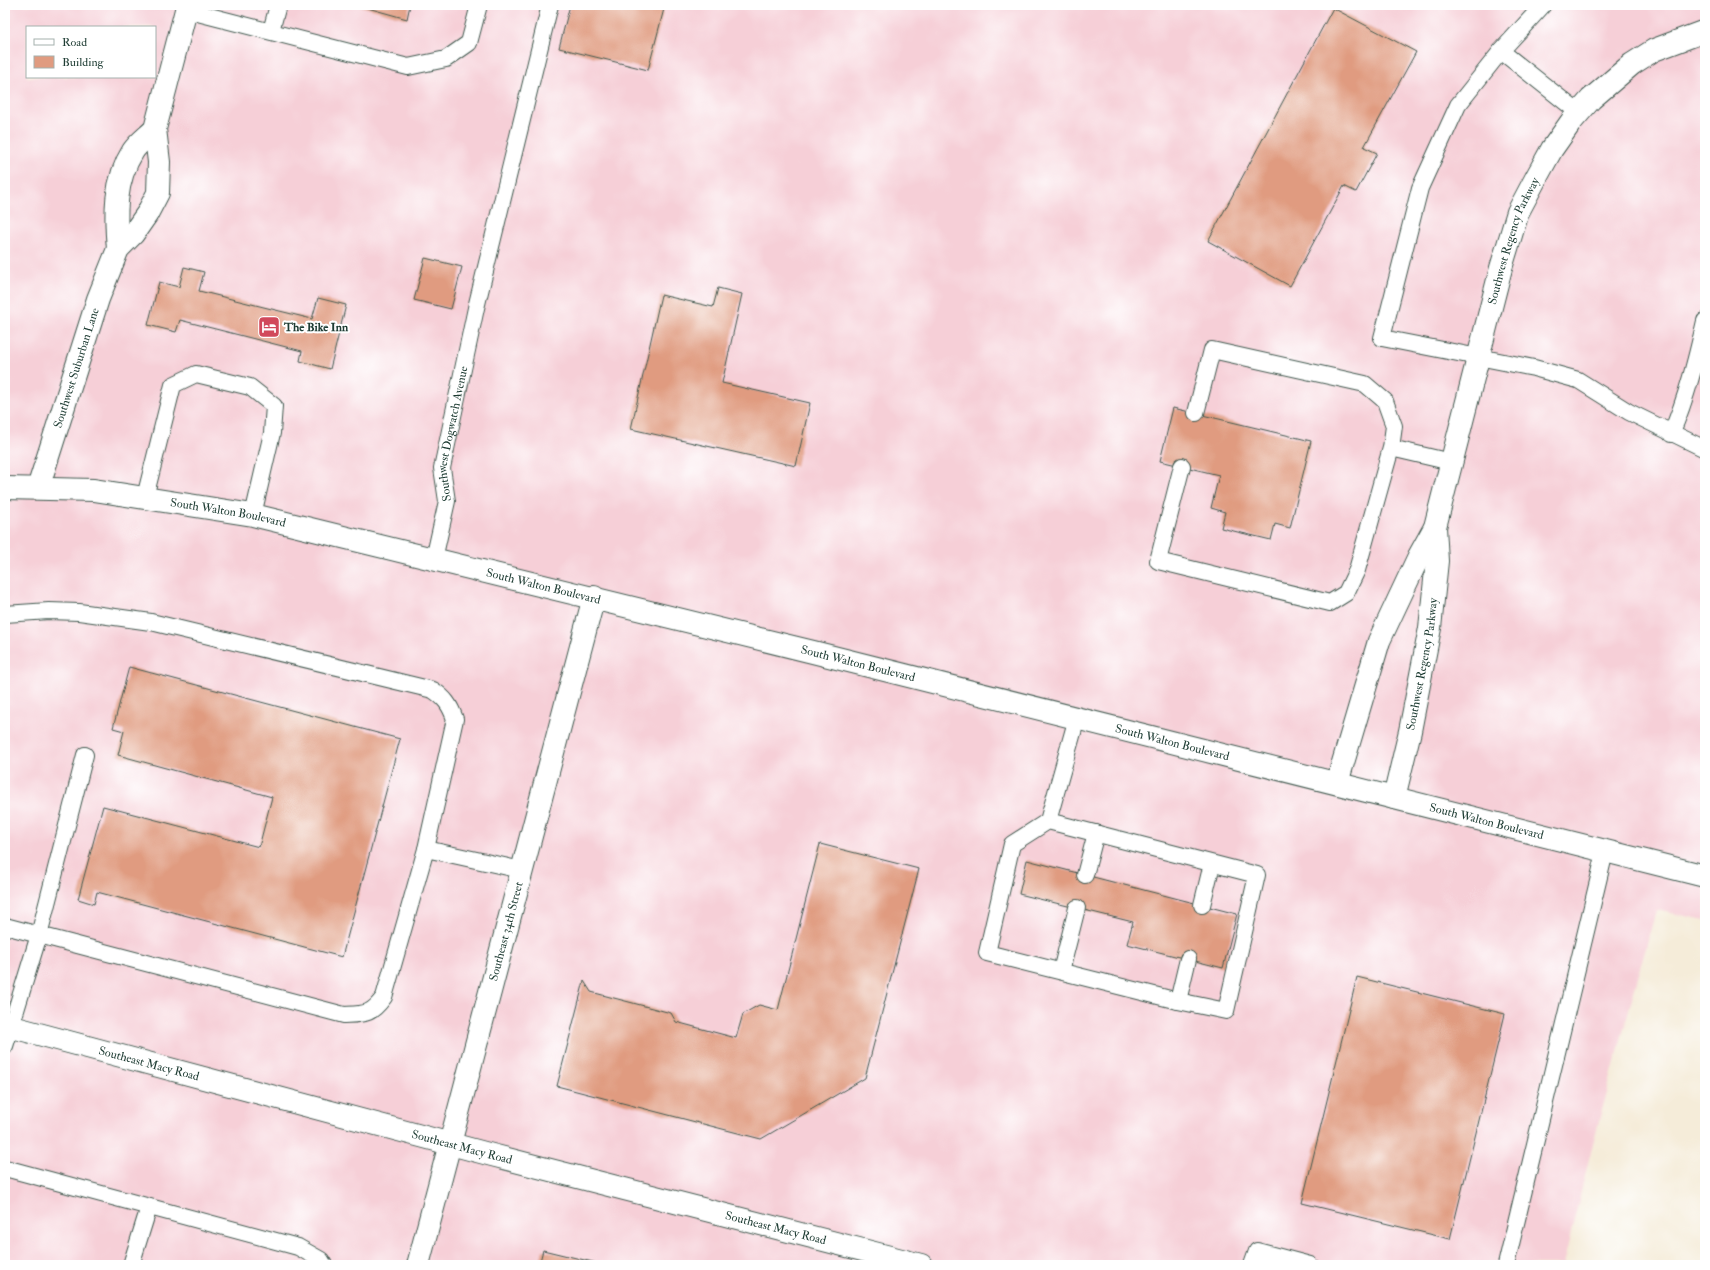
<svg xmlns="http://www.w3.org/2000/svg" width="1710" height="1270" viewBox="0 0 1710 1270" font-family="'IM FELL Double Pica',serif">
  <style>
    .built { fill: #f6cfd7; fill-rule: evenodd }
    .building { fill: #e09b80 }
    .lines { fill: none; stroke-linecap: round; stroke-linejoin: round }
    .lane-casing { stroke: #3f574d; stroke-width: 18 }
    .street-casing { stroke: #3f574d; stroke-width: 24 }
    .primary-casing { stroke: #3f574d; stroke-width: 24 }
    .lane { stroke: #fff; stroke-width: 16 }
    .street { stroke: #fff; stroke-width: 22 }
    .primary { stroke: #fff; stroke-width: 22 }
    .labels { text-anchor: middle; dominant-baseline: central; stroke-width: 4; stroke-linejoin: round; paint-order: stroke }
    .street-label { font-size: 12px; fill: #1f3d34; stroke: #fff }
    .poi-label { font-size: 12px; font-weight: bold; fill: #1f3d34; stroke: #fff; text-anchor: start }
  </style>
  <rect width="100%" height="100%" fill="#fff"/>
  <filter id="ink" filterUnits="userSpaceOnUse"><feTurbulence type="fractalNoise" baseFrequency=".025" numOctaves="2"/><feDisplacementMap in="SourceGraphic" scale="8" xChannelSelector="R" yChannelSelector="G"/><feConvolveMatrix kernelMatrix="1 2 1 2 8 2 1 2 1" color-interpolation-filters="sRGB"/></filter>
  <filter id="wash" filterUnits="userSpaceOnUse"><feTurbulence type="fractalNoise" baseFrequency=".012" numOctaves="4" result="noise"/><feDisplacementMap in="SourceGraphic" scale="16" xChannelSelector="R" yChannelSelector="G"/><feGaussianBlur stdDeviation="0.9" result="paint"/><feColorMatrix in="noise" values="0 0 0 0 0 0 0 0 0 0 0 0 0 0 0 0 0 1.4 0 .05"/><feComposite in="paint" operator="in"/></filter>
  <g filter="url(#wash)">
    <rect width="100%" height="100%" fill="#f5ecd9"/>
    <path class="built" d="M5,5H1705V920L1656,910L1591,1151L1563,1265H5ZM27,27H155V77H27Z"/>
    <g id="blocks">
      <path class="building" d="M357,5H410L407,19Z
        M570,5H665L648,70L559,48Z
        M1333,8L1416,52L1364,147L1377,153L1356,192L1344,186L1290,286L1208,241Z
        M425,258L462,267L451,309L414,300Z
        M184,267L204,272L199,291L312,319L318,298L346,305L330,369L300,361L302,351L180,320L176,332L148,325L159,282L179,287Z
        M718,288L742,294L722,383L810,403L796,466L631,429L661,295L713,307Z
        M1173,408L1311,441L1290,528L1275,524L1271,540L1221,528L1225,512L1211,508L1219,475L1160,461Z
        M129,667L400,739L342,957L97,892L94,904L78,899L103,806L259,847L272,797L118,755L124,731L113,728Z
        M820,844L919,869L865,1078L761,1139L557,1086L584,981L591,992L671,1013L676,1022L736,1038L743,1014L759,1005L778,1010Z
        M1027,860L1237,914L1223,968L1127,944L1133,922L1019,894Z
        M1357,977L1505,1014L1450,1239L1302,1203Z
        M543,1250L601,1264V1265H539Z"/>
    </g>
  </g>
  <g filter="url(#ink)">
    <use href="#blocks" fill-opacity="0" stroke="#3f574d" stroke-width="1"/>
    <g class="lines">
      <g class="lane-casing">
        <g id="lane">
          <path d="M1543,5L1501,51L1458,105L1420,188L1382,338L1534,368L1578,380L1629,412L1705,449"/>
          <path d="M186,10L408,67L446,59L469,43L479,5"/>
          <path d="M271,31L278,5"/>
          <path d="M1501,51L1579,113"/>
          <path d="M1196,413L1212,350L1365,384L1385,401L1394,426L1391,448"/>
          <path d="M1671,434C1687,397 1696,360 1705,321"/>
          <path d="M1182,466L1158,561L1330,603L1346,593L1357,570L1391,448L1451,462"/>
          <path d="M145,497L173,385L196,374L250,387L274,406L272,433L253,515"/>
          <path id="s1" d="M434,559L447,501L442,468L476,308L550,5"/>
          <path d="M5,614L49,611L79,612L151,622L433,690C445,698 450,705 455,719L426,849"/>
          <path d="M1048,821L1257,875L1226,1011L1178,1001L987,953L1012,844L1048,821L1077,718"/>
          <path d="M1085,875L1096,833"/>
          <path d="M1202,905L1212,864"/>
          <path d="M5,926L344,1015C365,1014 371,1015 384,997L426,849L522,870"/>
          <path d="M1061,971L1077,908"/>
          <path d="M1178,1001L1188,959"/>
          <path d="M5,1046L39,935L85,755"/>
          <path d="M5,1168L298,1247L321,1260L324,1265"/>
          <path d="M131,1265L149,1207"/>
          <path d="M1252,1265L1257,1251L1310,1265"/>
          <path d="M1506,1265L1605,852"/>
        </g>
      </g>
      <g class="street-casing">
        <g id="street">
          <path d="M118,249C115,215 114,181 133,151C138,143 148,136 155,129"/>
          <path id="s2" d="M38,488L98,299L118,249L133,234L147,214L158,193L159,162L155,129L186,10"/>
          <path id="s3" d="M1337,783L1379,641L1419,556L1435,527L1501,268L1518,212L1536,178L1552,149L1571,122L1591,99L1632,64L1654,50L1705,31"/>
          <path id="s4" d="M1394,798L1410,731L1430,628L1437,561L1435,527"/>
          <path id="s5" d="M5,1025L492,1155L921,1265"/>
          <path id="s6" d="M418,1265L594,597"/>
        </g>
      </g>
      <g class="primary-casing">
        <g id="primary">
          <path id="s7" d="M5,488L94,490L253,515L813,652L1705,876"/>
        </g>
      </g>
      <use href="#lane" class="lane"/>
      <use href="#street" class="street"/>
      <use href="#primary" class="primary"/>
    </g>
  </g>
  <defs>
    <g id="hotel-square" transform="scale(1.15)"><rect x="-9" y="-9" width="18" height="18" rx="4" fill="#d1495b" stroke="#fff"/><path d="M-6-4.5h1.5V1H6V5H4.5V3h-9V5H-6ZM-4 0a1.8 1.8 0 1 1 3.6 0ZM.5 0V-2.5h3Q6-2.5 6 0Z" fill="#fff"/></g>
  </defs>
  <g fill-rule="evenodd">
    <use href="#hotel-square" x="269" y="327"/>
  </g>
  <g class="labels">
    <g class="street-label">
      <text stroke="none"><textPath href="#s3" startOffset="572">Southwest Regency Parkway</textPath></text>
      <text stroke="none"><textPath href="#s2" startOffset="126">Southwest Suburban Lane</textPath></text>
      <text stroke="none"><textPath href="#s1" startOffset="128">Southwest Dogwatch Avenue</textPath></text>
      <text stroke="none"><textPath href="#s7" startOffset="225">South Walton Boulevard</textPath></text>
      <text stroke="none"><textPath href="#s7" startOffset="549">South Walton Boulevard</textPath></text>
      <text stroke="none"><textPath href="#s7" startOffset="873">South Walton Boulevard</textPath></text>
      <text stroke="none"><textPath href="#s4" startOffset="137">Southwest Regency Parkway</textPath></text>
      <text stroke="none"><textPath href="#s7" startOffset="1197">South Walton Boulevard</textPath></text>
      <text stroke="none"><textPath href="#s7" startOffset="1521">South Walton Boulevard</textPath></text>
      <text stroke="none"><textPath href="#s6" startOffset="345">Southeast 34th Street</textPath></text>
      <text stroke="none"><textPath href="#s5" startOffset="149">Southeast Macy Road</textPath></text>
      <text stroke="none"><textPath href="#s5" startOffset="473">Southeast Macy Road</textPath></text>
      <text stroke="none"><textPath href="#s5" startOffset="797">Southeast Macy Road</textPath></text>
    </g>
    <g class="poi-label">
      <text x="284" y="327">The Bike Inn</text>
    </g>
  </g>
  <rect width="1710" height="1270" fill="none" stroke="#fff" stroke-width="20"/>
  <rect x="26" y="26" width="130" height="52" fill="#ffffff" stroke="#a5b1ae"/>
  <rect x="34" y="39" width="20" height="6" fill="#ffffff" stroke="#a5b1ae"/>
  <text x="62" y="46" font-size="12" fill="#1f3d34">Road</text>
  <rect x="34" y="56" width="20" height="12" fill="#e09b80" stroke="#a5b1ae"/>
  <text x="62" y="66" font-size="12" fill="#1f3d34">Building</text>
</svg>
